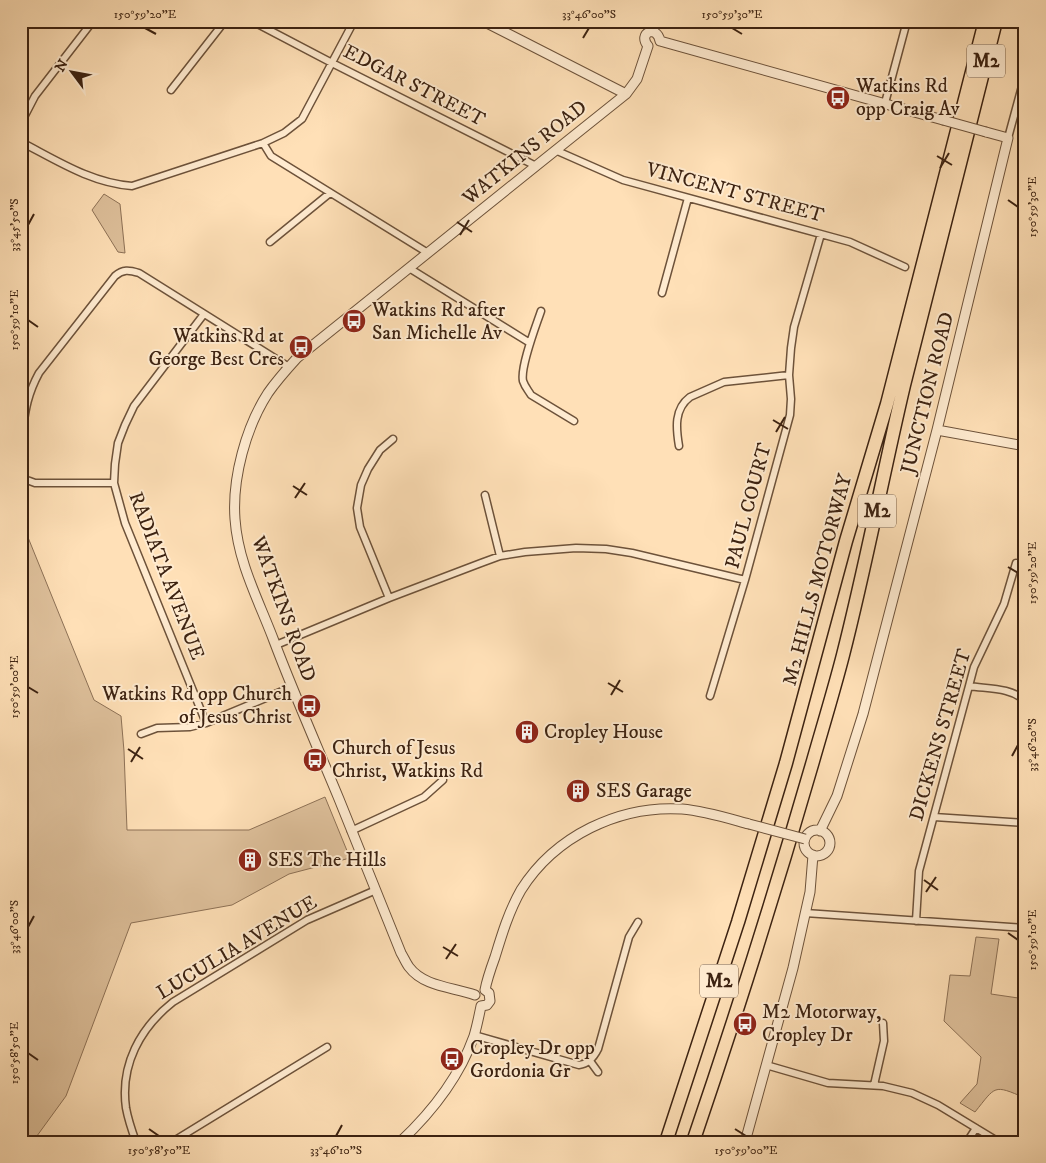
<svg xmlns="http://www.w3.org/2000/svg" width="1046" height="1163" viewBox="0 0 1046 1163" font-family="'IM FELL DW Pica',serif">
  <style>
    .green { fill: #dec09b; stroke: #8d7156 }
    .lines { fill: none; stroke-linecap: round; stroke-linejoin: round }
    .minor-casing { stroke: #6d523a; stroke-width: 9 }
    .tertiary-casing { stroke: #6d523a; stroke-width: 11 }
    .motorway-casing { stroke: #3c2211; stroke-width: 15 }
    .minor { stroke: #ffebd0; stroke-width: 6 }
    .tertiary { stroke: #ffebd0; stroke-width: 9 }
    .motorway { stroke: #ffe0b7; stroke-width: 12 }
    .tertiary-bridge-casing { stroke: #6d523a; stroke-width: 11; stroke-linecap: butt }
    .tertiary-bridge { stroke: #ffebd0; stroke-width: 9 }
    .ticks { fill: none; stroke: #3c2211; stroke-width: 2 }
    .labels { text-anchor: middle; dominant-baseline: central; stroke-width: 4; stroke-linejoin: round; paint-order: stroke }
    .shield { fill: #ffebd0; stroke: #765e4a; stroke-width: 1 }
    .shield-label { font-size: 19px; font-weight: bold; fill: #3c2211 }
    .street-label { font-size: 20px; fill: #3c2211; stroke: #ffebd0 }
    .poi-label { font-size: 20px; fill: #3c2211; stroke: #ffebd0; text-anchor: start }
    .neatline { fill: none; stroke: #3c2211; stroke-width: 2 }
    .ticks-label { font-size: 12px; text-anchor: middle; fill: #3c2211 }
  </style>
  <rect width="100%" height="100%" fill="#ffe0b7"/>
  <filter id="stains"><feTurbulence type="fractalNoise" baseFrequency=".004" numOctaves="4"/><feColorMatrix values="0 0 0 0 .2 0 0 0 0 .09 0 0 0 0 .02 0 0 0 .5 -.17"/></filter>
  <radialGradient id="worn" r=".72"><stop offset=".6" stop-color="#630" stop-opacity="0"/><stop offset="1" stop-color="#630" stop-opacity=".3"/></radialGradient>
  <path class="green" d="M104,194L120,204L125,253L118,252L92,210Z
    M21,528L25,530L94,700L121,716L124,751L127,830H249L325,797L350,858L289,874L232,905L131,923L66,1096L34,1140L23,1138L21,1136Z
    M976,937L999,939L991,994L1025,999V1098C993,1084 996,1086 975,1112L960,1103L977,1084L981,1057L944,1021L950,975L970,976Z"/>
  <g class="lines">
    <g class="minor-casing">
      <path id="minor" d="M252,21L332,63L536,166
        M171,90L225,21
        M885,103L907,21
        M21,123L35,96L93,21
        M1008,138L1025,75
        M21,142C56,160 91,183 132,186L263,143L284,133L302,119L354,21
        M263,143L271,156L428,253
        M555,150L623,180L850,242L905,267
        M270,242L330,193
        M409,268L530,343
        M662,293L688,198
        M541,311C536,326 520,367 523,381C525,387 528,390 531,395L574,421
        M204,314L134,406L125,425L118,443L115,464L114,483L125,523L206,723
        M21,440C25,414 26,397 39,373L115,276C123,269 129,270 139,273L289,367
        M679,446C676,428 674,409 690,397L724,382L789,375
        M21,475L27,480L35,483H114
        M485,495L500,556
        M389,598L360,527L357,508L361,485L368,469L380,450L393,439
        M276,645L389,598L481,563L500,556L525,552L576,548L606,549L632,553L745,580
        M969,686C987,689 1011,687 1025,701
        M710,696L745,580L790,415L791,399L789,375L791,348L794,327L821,234
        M141,734L157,728L190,727L206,723L292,687
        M934,817L1025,823
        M351,831L424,797L443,780
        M805,913L1025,928
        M916,921L919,871L969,686L974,667L1004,604L1016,563
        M474,1035L579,1065C589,1064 594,1057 598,1049L629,937L638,922
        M590,1061L598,1072
        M766,1065L828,1083L883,1086L912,1093L938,1105L999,1142
        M874,1085L884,1041L883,1023
        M136,1142C132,1131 128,1119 126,1108C120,1065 140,1028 173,1002L307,920L376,890
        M172,1142L327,1047
        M967,1142L976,1128"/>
    </g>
    <g class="tertiary-casing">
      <path id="tertiary" d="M483,21L626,94
        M660,41L943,120
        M648,46C637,33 657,24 660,41
        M937,430L1025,446
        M804 843a13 13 0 1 1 26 0a13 13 0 1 1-26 0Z
        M820,831L837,796L863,714L937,430L1008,138L986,132
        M485,990C487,979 491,968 495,957C502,934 509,911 521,890C555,836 619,805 682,809C705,811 727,818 749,824
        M475,995C453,987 424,987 409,967C406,963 404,958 401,953C380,902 360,850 339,799C317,746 294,694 274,641C259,601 238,563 235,519C232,478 246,427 268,393C277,380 287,369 297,358L536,166L626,94L637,79L648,46
        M481,1006L487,1005L490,1001L489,993L485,990
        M400,1142C432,1112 459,1078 474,1036C477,1026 479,1016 481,1006
        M745,1142L793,968L810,892L813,855"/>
    </g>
    <g class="motorway-casing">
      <path id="motorway" d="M666,1142L738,922L786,763L846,541L887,404L985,21
        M693,1142C736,1016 776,889 813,761C823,726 834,690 843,655C866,565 883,474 904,385L996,21"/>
    </g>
    <use href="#minor" class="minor"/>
    <use href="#tertiary" class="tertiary"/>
    <use href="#motorway" class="motorway"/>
    <g class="tertiary-bridge-casing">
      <path id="tertiary-bridge" d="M943,120L986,132
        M749,824L805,839"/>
    </g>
    <use href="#tertiary-bridge" class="tertiary-bridge"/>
  </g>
  <path class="ticks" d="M145,28L156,34M732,28L742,34M583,38L589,28M937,156L952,165M940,168L949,153M1008,200L1018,207M457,222L472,232M28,225L34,214M460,235L469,220M28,320L38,327M773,420L788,429M776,432L785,417M293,486L307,495M295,498L305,483M1008,567L1018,573M608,683L623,692M28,687L38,693M611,695L620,680M128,749L143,759M1012,756L1018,745M131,762L140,747M924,880L938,890M926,892L936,877M28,927L34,916M1008,933L1018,940M443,947L458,956M446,959L456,944M28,1053L38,1060M149,1129L159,1136M735,1129L746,1136M336,1136L342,1125"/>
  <defs>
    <g id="bus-disc" transform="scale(1.25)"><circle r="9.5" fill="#8f2418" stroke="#ffebd0"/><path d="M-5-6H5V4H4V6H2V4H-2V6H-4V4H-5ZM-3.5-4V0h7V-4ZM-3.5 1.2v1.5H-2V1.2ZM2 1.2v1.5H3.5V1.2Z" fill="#fff"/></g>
    <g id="building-disc" transform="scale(1.25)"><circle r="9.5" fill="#8f2418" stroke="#ffebd0"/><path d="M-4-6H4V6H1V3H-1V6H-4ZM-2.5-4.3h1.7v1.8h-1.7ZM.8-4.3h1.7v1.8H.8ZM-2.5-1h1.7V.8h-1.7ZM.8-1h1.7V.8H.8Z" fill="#fff"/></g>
  </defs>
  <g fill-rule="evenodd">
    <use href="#bus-disc" x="838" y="98"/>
    <use href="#bus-disc" x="354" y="321"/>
    <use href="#bus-disc" x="301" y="347"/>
    <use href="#bus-disc" x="309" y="706"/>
    <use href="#building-disc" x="527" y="732"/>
    <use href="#bus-disc" x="315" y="760"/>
    <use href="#building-disc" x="578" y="791"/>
    <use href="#building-disc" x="250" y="860"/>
    <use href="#bus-disc" x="745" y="1024"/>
    <use href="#bus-disc" x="452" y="1059"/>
  </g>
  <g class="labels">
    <g class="shield">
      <rect x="967" y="44.5" width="38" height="33" rx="4"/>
      <rect x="858" y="494.5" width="38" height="33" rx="4"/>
      <rect x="700" y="964.5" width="38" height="33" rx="4"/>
    </g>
    <g class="shield-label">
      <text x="986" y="61">M2</text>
      <text x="877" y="511">M2</text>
      <text x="719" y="981">M2</text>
    </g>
    <g class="street-label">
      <text transform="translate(414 86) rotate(27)">EDGAR STREET</text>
      <text transform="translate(525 153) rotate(-39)">WATKINS ROAD</text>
      <text transform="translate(735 193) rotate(15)">VINCENT STREET</text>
      <text transform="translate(928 393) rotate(-76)">JUNCTION ROAD</text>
      <text transform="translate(749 506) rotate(-75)">PAUL COURT</text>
      <text transform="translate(166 576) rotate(69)">RADIATA AVENUE</text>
      <text transform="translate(818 580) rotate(-75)">M2 HILLS MOTORWAY</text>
      <text transform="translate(283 609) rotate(70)">WATKINS ROAD</text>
      <text transform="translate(941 735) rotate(-74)">DICKENS STREET</text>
      <text transform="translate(237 948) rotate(-31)">LUCULIA AVENUE</text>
    </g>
    <g class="poi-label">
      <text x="856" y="86">Watkins Rd<tspan x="856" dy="23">opp Craig Av</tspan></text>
      <text x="372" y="310">Watkins Rd after<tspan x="372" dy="23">San Michelle Av</tspan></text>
      <text x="284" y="336" text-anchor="end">Watkins Rd at<tspan x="284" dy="23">George Best Cres</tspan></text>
      <text x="292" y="694" text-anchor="end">Watkins Rd opp Church<tspan x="292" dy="23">of Jesus Christ</tspan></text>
      <text x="544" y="732">Cropley House</text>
      <text x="332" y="748">Church of Jesus<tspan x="332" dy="23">Christ, Watkins Rd</tspan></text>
      <text x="596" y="791">SES Garage</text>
      <text x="268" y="860">SES The Hills</text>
      <text x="762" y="1012">M2 Motorway,<tspan x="762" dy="23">Cropley Dr</tspan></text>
      <text x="470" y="1048">Cropley Dr opp<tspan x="470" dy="23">Gordonia Gr</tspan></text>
    </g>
  </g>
  <rect width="1046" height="1163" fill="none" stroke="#ffe0b7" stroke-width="55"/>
  <g transform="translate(72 72) rotate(302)" stroke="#ffebd0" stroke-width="4" paint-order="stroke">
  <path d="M0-4L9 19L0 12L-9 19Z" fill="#3c2211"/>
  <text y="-8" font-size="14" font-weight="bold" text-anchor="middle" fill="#3c2211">N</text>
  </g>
  <rect x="28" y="28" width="990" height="1108" class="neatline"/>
  <g class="ticks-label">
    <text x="145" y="18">150°59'20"E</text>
    <text x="589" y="18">33°46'00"S</text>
    <text x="732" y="18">150°59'30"E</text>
    <text transform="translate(1032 207) rotate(-90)" y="4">150°59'30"E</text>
    <text transform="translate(14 225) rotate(-90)" y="4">33°45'50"S</text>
    <text transform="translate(14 320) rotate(-90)" y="4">150°59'10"E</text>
    <text transform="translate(1032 573) rotate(-90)" y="4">150°59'20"E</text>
    <text transform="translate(14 687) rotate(-90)" y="4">150°59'00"E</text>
    <text transform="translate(1032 745) rotate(-90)" y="4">33°46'20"S</text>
    <text transform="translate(14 927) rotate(-90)" y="4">33°46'00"S</text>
    <text transform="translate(1032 940) rotate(-90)" y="4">150°59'10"E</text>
    <text transform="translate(14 1053) rotate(-90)" y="4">150°58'50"E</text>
    <text x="159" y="1154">150°58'50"E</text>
    <text x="336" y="1154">33°46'10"S</text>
    <text x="746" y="1154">150°59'00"E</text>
  </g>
  <rect width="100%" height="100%" filter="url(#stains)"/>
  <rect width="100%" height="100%" fill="url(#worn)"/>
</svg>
